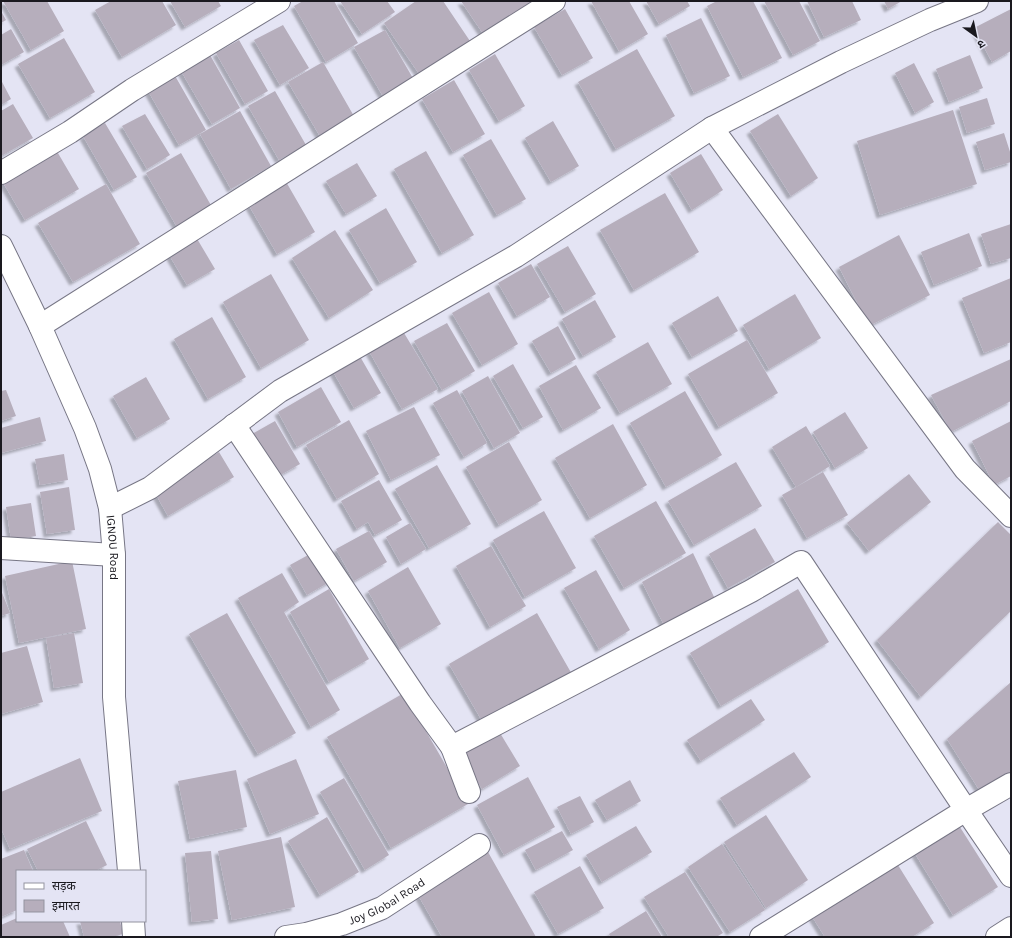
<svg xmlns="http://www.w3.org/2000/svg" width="1012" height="938" viewBox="0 0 1012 938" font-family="Karla,'Noto Sans Devanagari',sans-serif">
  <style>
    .building { fill: #b6aebc; filter: url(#shadow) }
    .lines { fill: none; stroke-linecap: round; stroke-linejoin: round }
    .minor-casing { stroke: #777685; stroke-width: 24 }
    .tertiary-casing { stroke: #777685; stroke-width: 24 }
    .minor { stroke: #fff; stroke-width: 22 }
    .tertiary { stroke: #fff; stroke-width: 22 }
    .labels { text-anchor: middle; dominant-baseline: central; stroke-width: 3; stroke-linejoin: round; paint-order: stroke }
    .street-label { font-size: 12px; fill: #1a191f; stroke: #e4e4f4 }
  </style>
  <defs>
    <filter id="shadow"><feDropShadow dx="-3.5" dy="3.5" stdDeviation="1" flood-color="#0004"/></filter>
  </defs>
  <rect width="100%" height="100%" fill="#e4e4f4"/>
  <path class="building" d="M3,1H47L64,31L31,50Z
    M111,1H162L176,25L122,57L95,10Z
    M170,1H218L221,6L185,27Z
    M303,1H334L358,43L326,62L294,6Z
    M340,1H387L395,12L362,34Z
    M416,1H443L472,44L422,78L384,23Z
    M461,1H534L484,35Z
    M591,1H629L648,34L619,51Z
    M646,1H687L690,6L659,24Z
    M717,1H753L782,58L743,77L707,6Z
    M764,1H799L820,41L793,55Z
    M807,1H852L861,20L824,37Z
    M884,1H902L888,9Z
    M565,9L593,58L562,75L534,27Z
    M1011,9V51L992,62L974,28Z
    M1,11L6,20L1,23Z
    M701,18L730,76L694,93L666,35Z
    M283,25L309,68L280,85L254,40Z
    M11,29L24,52L1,65V35Z
    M385,30L414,80L384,98L354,47Z
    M64,38L95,92L50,118L18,64Z
    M239,40L268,91L245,104L216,53Z
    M637,49L675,116L616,149L578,82Z
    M495,54L525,106L499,121L469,70Z
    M210,55L240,108L212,124L181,71Z
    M970,55L983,88L949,102L936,69Z
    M323,62L355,118L321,138L288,82Z
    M914,63L934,102L915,113L895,73Z
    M174,74L206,130L179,145L147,89Z
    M1,80L11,99L1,105Z
    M454,80L485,134L453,152L422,99Z
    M275,91L306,145L279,160L248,106Z
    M987,98L995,124L967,133L959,107Z
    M13,104L33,138L1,156V111Z
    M953,110L977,184L880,215L857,141Z
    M240,111L271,166L231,189L200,134Z
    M145,114L170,155L147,169L122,126Z
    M778,114L818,178L791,196L750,131Z
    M553,121L579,166L551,182L525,138Z
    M105,123L137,177L114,190L83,136Z
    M1004,133L1011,155V162L985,170L976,142Z
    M491,139L526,199L497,215L463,155Z
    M55,148L79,189L25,220L1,179Z
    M426,151L474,235L442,253L394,169Z
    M181,153L212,207L177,227L146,173Z
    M701,154L723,190L692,210L670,173Z
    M357,163L377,196L346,214L326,181Z
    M285,180L315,232L277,254L247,202Z
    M106,184L140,244L73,282L38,223Z
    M665,193L699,252L634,290L600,230Z
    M386,208L417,262L380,283L349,230Z
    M1011,224V258L991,264L981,234Z
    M335,230L373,290L329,318L292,258Z
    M969,233L982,266L934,285L921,252Z
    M899,235L930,295L869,326L839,267Z
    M196,237L215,269L187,285L168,253Z
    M568,246L596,294L565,312L537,264Z
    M531,264L550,297L517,316L498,283Z
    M271,274L309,340L261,368L223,302Z
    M1011,278V342L984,353L962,298Z
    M489,292L518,344L482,365L452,313Z
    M795,294L821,338L769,369L743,325Z
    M718,296L738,331L692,357L672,323Z
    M595,300L616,337L583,356L562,319Z
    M212,317L246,377L208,399L174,339Z
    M447,323L475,371L442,390L414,341Z
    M558,326L576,359L551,373L532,341Z
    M404,333L438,389L402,409L369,351Z
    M747,340L778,393L719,427L688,374Z
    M648,342L672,384L620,413L596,372Z
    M358,353L381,393L354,408L331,368Z
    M1011,359V401L951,432L931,395Z
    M513,364L543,417L523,428L493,376Z
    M576,365L601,408L563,430L539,386Z
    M488,376L520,433L494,448L462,391Z
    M146,377L170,419L137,438L113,396Z
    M321,387L341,422L297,447L278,412Z
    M6,390L16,416L1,421V391Z
    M457,390L487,443L464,457L433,403Z
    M685,391L722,455L666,487L630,423Z
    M414,407L440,455L391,480L366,431Z
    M845,412L868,448L835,468L813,432Z
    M40,417L46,441L1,453V428Z
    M349,420L379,474L337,499L306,445Z
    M275,421L300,464L277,477L252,434Z
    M1011,421V476L994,485L972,441Z
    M613,424L647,485L590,518L555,458Z
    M806,426L830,466L796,487L772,447Z
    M509,442L542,500L499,525L466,467Z
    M219,452L234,477L168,516L154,491Z
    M64,454L68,480L40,485L35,459Z
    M736,462L762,506L694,545L668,501Z
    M437,465L471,524L429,548L395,489Z
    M823,472L848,515L807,538L782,495Z
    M909,474L931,502L869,551L847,523Z
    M379,480L402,520L375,535L368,522L357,529L341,501Z
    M69,487L75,530L47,534L40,492Z
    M656,501L686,553L624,588L594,536Z
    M31,503L36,536L11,540L6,507Z
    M544,511L576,568L525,597L493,540Z
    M998,522L1011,535V611L921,697L877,640Z
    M410,523L426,549L401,564L386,537Z
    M755,528L775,562L728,588L709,554Z
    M369,531L387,562L354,581L336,549Z
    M491,546L526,606L490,627L456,566Z
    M321,548L338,577L307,595L290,565Z
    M693,553L715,599L664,625L642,582Z
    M72,561L86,629L19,643L5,576Z
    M408,567L441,624L400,648L368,591Z
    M596,570L630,630L599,649L564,588Z
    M282,573L299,602L284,612L340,710L311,727L238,598Z
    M329,589L369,659L329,682L290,612Z
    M798,589L829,642L721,706L690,653Z
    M1,590L10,613L1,616Z
    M227,613L296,733L258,754L189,634Z
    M537,613L573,676L485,726L449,664Z
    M74,633L83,683L54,688L46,638Z
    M27,646L43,702L1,714V653Z
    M1011,682V782L985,799L947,739Z
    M404,693L468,804L391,848L327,737Z
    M751,699L765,720L701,761L687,740Z
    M497,728L520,766L482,789L458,751Z
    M794,752L811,777L737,825L720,798Z
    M80,758L102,811L10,849L1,828V792Z
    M296,759L319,814L270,834L247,779Z
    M236,770L247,827L190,839L178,781Z
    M528,777L555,827L504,855L477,805Z
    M344,778L389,855L365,870L320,792Z
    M630,780L641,801L607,820L595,800Z
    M580,796L594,822L571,834L557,807Z
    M766,815L808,880L766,908L724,842Z
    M327,817L359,872L320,895L288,841Z
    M86,821L107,865L95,871H38L27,849Z
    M958,824L998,887L953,915L914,852Z
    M636,826L652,852L602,882L586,855Z
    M562,831L573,850L536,870L525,850Z
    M281,837L295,907L232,920L218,851Z
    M722,844L765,910L730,932L688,867Z
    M24,850L33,871H17V910L1,917V859Z
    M211,851L218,919L192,922L185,853Z
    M488,852L536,937H442L417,893Z
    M893,857L934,923L912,937H825L808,910Z
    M580,866L604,908L558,934L534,892Z
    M685,872L723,933L716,937H669L644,897Z
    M646,911L662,937H611L609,934Z
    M17,918V921H63L70,937H1V925Z
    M80,921H120L123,934L112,937H84Z"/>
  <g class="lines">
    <g class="minor-casing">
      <g id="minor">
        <path d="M712,128L965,469L1011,516"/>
        <path d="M1,173L70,132L132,90L279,1"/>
        <path d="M40,326L554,1"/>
        <path d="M234,425L420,703L452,747L751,591L801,562L966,810L1011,876"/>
        <path d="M110,508L150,488L280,391L516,256L712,128L841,62L930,20L977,1"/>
        <path d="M1,548L114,555"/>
        <path d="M452,747L469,792"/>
        <path id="s1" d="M286,937L306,934L342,924L382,908L479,845"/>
        <path d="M761,937L966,810L1011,784"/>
        <path d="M997,937L1011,928"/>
      </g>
    </g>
    <g class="tertiary-casing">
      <g id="tertiary">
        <path id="s2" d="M1,246L40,326L85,428L100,469L110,508L114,555V697L129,871"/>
        <path d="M133,921L134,937"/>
      </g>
    </g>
    <use href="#minor" class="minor"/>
    <use href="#tertiary" class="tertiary"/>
  </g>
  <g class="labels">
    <g class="street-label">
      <text stroke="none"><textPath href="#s2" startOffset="324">IGNOU Road</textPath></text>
      <text stroke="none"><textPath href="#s1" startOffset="108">Joy Global Road</textPath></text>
    </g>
  </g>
  <rect width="1012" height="938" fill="none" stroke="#1a191f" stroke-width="4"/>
  <rect x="16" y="870" width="130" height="52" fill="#e4e4f4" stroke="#93939f"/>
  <rect x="24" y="883" width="20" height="6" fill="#ffffff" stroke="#93939f"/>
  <text x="52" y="890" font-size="12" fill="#1a191f">सड़क</text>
  <rect x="24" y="900" width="20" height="12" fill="#b6aebc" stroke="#93939f"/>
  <text x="52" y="910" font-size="12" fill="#1a191f">इमारत</text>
  <g transform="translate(976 36) rotate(147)" stroke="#e4e4f4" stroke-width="3" paint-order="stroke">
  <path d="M0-3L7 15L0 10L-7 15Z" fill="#1a191f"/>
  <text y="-6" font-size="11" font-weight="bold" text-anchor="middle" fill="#1a191f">उ</text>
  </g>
</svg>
